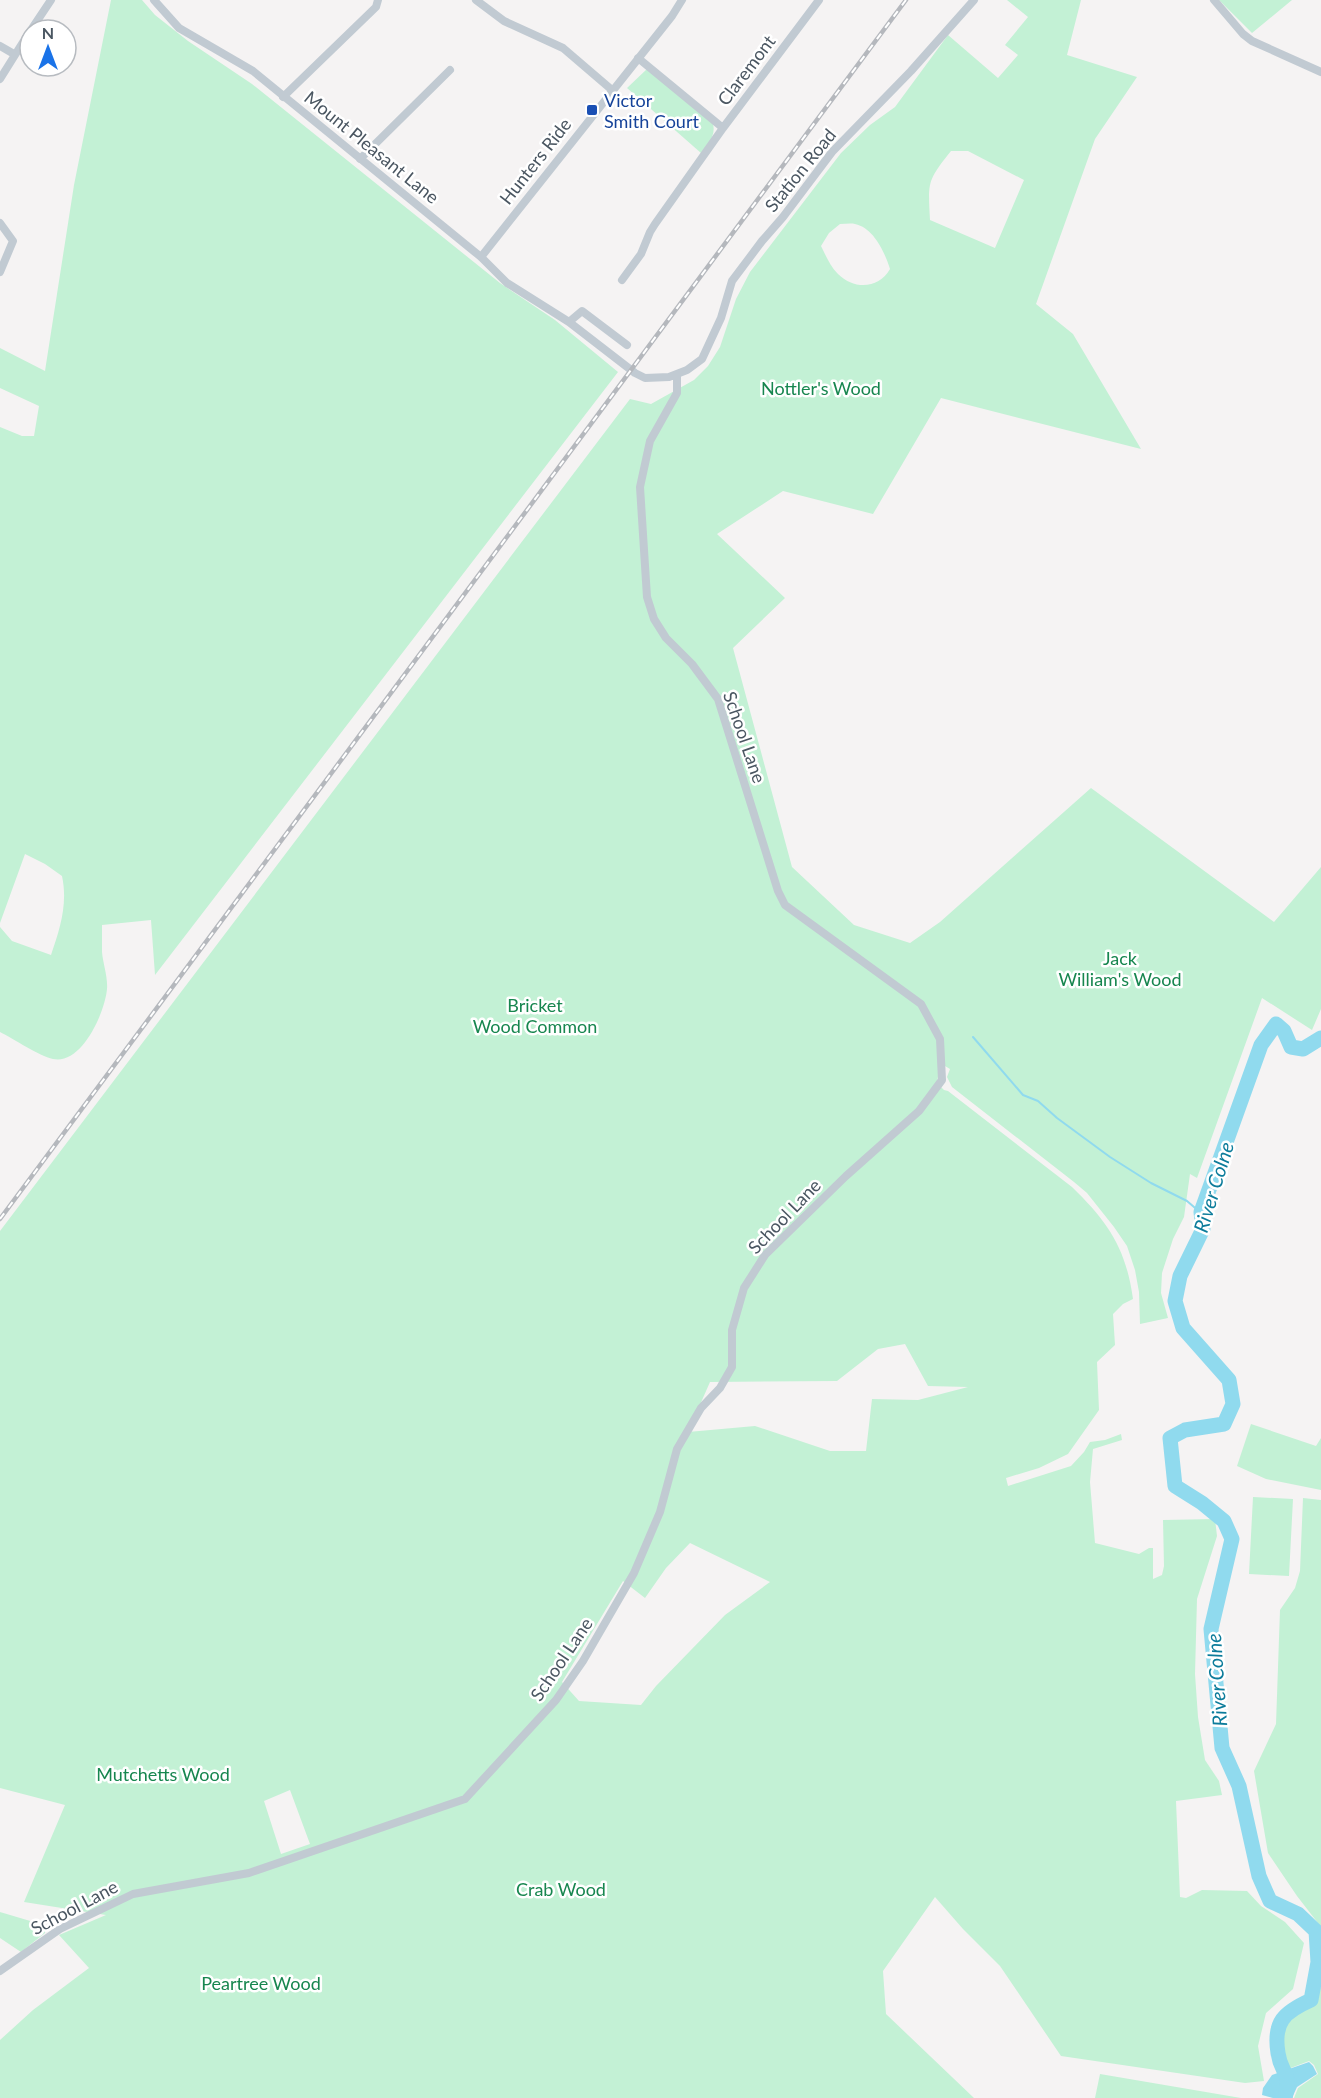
<svg xmlns="http://www.w3.org/2000/svg" width="1321" height="2098" viewBox="0 0 1321 2098" font-family="Lato,sans-serif">
  <style>
    .green { fill: #c3f1d5; fill-rule: evenodd }
    .water { fill: #90daee }
    .lines { fill: none; stroke-linecap: round; stroke-linejoin: round }
    .stream { stroke: #90daee; stroke-width: 2 }
    .river { stroke: #90daee; stroke-width: 15 }
    .minor { stroke: #c1cad2; stroke-width: 8 }
    .rail-casing { stroke: #b5b8bd; stroke-width: 4.5 }
    .rail { stroke: #fff; stroke-width: 2; stroke-dasharray: 7; stroke-linecap: butt }
    .transit-dot { fill: #1a4fb4; stroke: #fff; stroke-width: 2 }
    .labels { text-anchor: middle; dominant-baseline: central; stroke-width: 5; stroke-linejoin: round; paint-order: stroke }
    .street-label { font-size: 18px; fill: #4a5661; stroke: #fff }
    .transit-label { font-size: 18px; fill: #164399; stroke: #fff; text-anchor: start }
    .park-label { font-size: 18px; fill: #17864f; stroke: #fff }
    .water-label { font-size: 20px; font-style: italic; fill: #0c7c9b; stroke: #fff }
  </style>
  <rect width="100%" height="100%" fill="#f5f3f3"/>
  <path class="green" d="M111,0H142L155,15L188,41L252,84L500,283L555,320L618,372L155,975L151,920L102,925C102,934 102,943 102,952C103,964 108,977 107,989C105,1012 82,1065 53,1059C39,1056 14,1039 0,1032V927L12,941L51,955C60,929 68,904 62,876L45,864L25,854L0,923V427L22,436H34L39,406L0,388V348L45,371L74,185Z
    M1007,0H1081L1067,55L1137,77L1095,139L1036,304L1073,334L1141,449L941,398L873,514L783,491L717,534L785,598L733,648L792,867L854,925L910,943L940,922L1091,788L1274,922L1321,867V1009L1312,1030L1262,998L1197,1178L1190,1174L1184,1217L1173,1239L1162,1273L1161,1293L1168,1318L1140,1324L1139,1292L1135,1270L1127,1246L1114,1227L1087,1193L1074,1182L952,1087L947,1077L950,1069L940,1063L937,1083L944,1090L948,1091L1072,1187C1108,1222 1126,1248 1133,1299L1123,1304L1113,1314L1115,1345L1097,1362L1099,1410L1068,1454L1039,1468L1006,1478L1008,1486L1071,1466L1084,1452L1090,1442L1105,1440L1121,1434L1122,1440L1093,1449L1090,1482L1095,1543L1139,1554L1149,1548H1153V1579L1162,1575L1164,1566L1163,1520L1215,1519L1217,1536L1197,1599L1195,1674L1198,1717L1205,1760L1219,1781L1222,1795L1176,1801L1180,1897L1186,1898L1202,1890L1247,1891L1261,1906L1285,1922L1304,1943L1293,1989L1266,2013L1258,2046L1264,2081L1245,2083L1061,2056L1000,1966L963,1929L935,1897L883,1971L886,2014L974,2098H0V2040L33,2010L89,1968L59,1935L106,1915L24,1902L65,1805L0,1788V1231L630,399L651,404L694,380L708,366L720,347L736,299L750,272L841,153L870,125L895,107L948,35L998,78L1018,55L1005,45L1028,17ZM951,151H968L1024,180L995,248L930,220C928,182 927,181 951,151ZM840,224C845,224 851,223 855,224C874,228 885,253 890,269C879,289 854,290 838,274C830,266 826,256 821,246L829,233ZM905,1344L928,1386L968,1387L918,1400L872,1399L866,1451H830L755,1426L688,1432L710,1382L837,1381L878,1349ZM690,1543L770,1582L725,1615L656,1686L641,1705L579,1701L562,1682L623,1581L645,1598L666,1568ZM290,1790L310,1844L281,1854L264,1801Z
    M1219,0H1292L1252,33Z
    M647,69L713,124C716,136 708,144 701,153L627,88Z
    M1251,1424L1316,1446L1321,1438V1490L1266,1479L1237,1466Z
    M1253,1497L1293,1499L1289,1576L1249,1574Z
    M1303,1498L1321,1500V1927L1297,1896L1268,1853L1254,1771L1276,1724L1280,1610L1295,1588L1300,1571Z
    M0,1912L37,1923L44,1928L45,1933L21,1952L0,1938Z
    M1321,1988V2098H1294L1298,2088L1318,2074L1314,2065L1309,2061L1288,2069L1282,2055L1281,2026L1294,2011L1312,2004L1316,1989Z
    M1100,2074L1241,2098H1095Z"/>
  <path class="water" d="M1309,2062L1313,2066L1317,2074L1297,2087L1292,2098H1273L1262,2095L1263,2088L1272,2075Z"/>
  <g class="lines">
    <path class="stream" d="M973,1037L1023,1095L1038,1101L1057,1118L1110,1157L1151,1183L1187,1201L1201,1213"/>
    <path class="river" d="M1285,2098C1292,2071 1281,2075 1278,2053C1273,2022 1284,2012 1311,2000L1318,1962L1316,1931L1298,1914L1270,1901L1259,1876L1239,1786L1222,1748L1211,1629L1232,1539L1224,1521L1202,1503L1175,1486L1170,1438L1185,1430L1224,1424L1233,1404L1229,1380L1183,1328L1175,1301L1180,1276L1203,1229L1201,1212L1261,1045L1276,1024L1284,1031L1291,1047L1303,1049L1321,1038"/>
    <path class="minor" d="M154,0L179,28L253,71L481,257L507,283L569,322L635,373L645,378L669,377L687,370L702,359L721,318L732,281L762,241L783,217L832,152L911,71L974,0
      M476,0L504,21L563,48L612,90
      M1214,0L1243,34L1252,41L1321,72
      M31,30L51,0
      M0,46L14,54
      M638,58L723,128
      M0,79L30,31
      M283,97L376,7L378,0
      M360,159L450,70
      M0,223L13,241L0,272
      M481,257L672,16L682,0
      M622,280L641,254L650,232L655,224L723,128L819,0
      M569,322L582,311L627,345
      M0,1971L60,1929L133,1894L249,1873L465,1799L556,1700L583,1661L634,1573L660,1512L677,1449L701,1408L720,1388L732,1367V1330L744,1288L765,1255L846,1176L919,1111L942,1080L940,1039L921,1004L785,905L778,891L718,699L692,664L666,638L654,619L647,597L640,487L650,441L677,393V374"/>
    <g class="rail-casing">
      <path id="rail" d="M0,1219L906,0"/>
    </g>
    <use href="#rail" class="rail"/>
  </g>
  <rect class="transit-dot" x="586" y="104" width="12" height="12" rx="3"/>
  <g class="labels">
    <g class="street-label">
      <text transform="translate(746 70) rotate(-53)">Claremont</text>
      <text transform="translate(372 147) rotate(39)">Mount Pleasant Lane</text>
      <text transform="translate(535 161) rotate(-52)">Hunters Ride</text>
      <text transform="translate(800 170) rotate(-51)">Station Road</text>
      <text transform="translate(745 737) rotate(71)">School Lane</text>
      <text transform="translate(784 1216) rotate(-46)">School Lane</text>
      <text transform="translate(561 1659) rotate(-56)">School Lane</text>
      <text transform="translate(74 1907) rotate(-28)">School Lane</text>
    </g>
    <g class="transit-label">
      <text x="604" y="100">Victor<tspan x="604" dy="21">Smith Court</tspan></text>
    </g>
    <g class="park-label">
      <text x="821" y="388">Nottler's Wood</text>
      <text x="1120" y="958">Jack<tspan x="1120" dy="21">William's Wood</tspan></text>
      <text x="535" y="1005">Bricket<tspan x="535" dy="21">Wood Common</tspan></text>
      <text x="163" y="1774">Mutchetts Wood</text>
      <text x="561" y="1889">Crab Wood</text>
      <text x="261" y="1983">Peartree Wood</text>
    </g>
    <g class="water-label">
      <text transform="translate(1213 1187) rotate(-73)">River Colne</text>
      <text transform="translate(1216 1680) rotate(-94)">River Colne</text>
    </g>
  </g>
  <g transform="translate(48 48)"><circle r="28" fill="#ffffff" stroke="#b7bbc0" stroke-width="1.5"/>
  <path d="M0-4.5L10 22L0 15L-10 22Z" fill="#1a73e8"/>
  <text y="-9" font-size="16" font-weight="bold" text-anchor="middle" fill="#4a5661">N</text>
  </g>
</svg>
